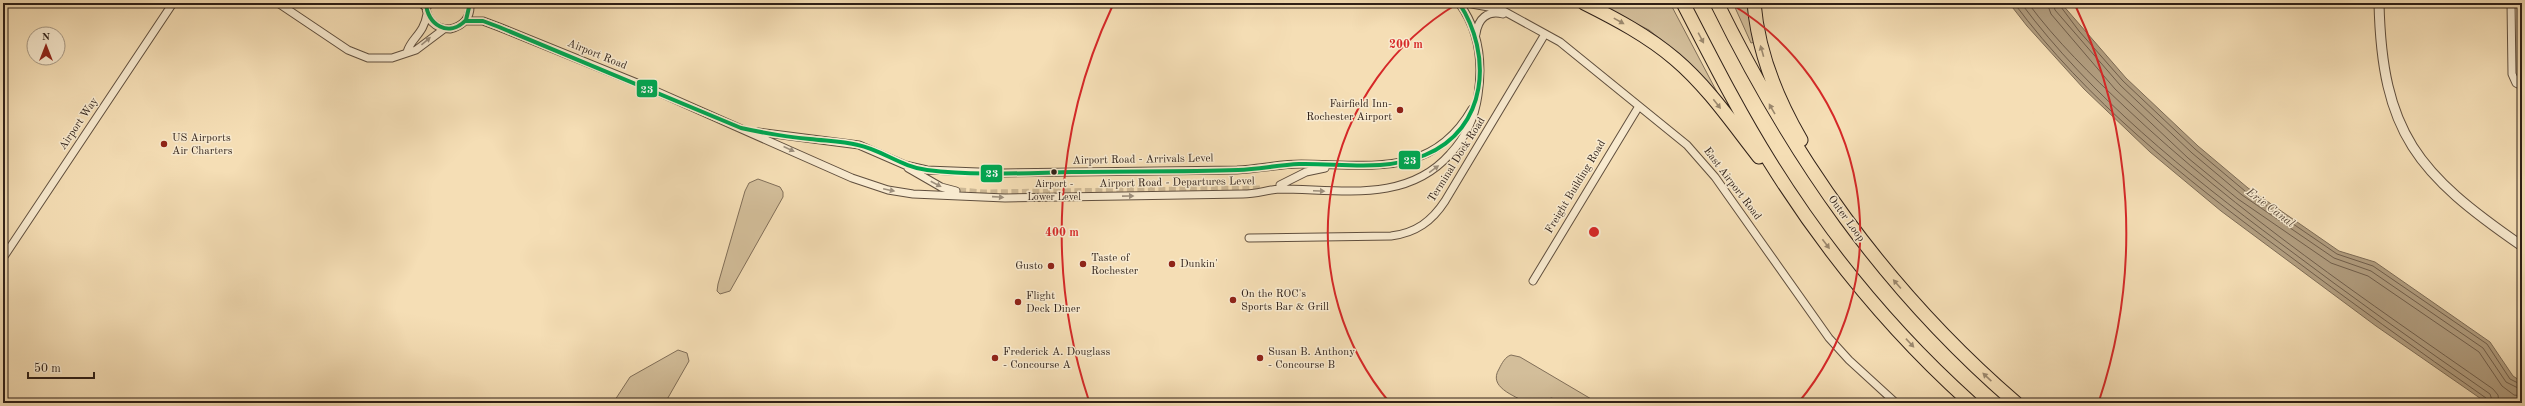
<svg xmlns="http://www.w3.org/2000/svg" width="2525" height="406" viewBox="0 0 2525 406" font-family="'Old Standard TT',serif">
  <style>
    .green { fill: #d3be9a; stroke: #806e58 }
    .water { fill: #b19d7f; stroke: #7d6b55 }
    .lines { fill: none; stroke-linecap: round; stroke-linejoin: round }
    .shore { stroke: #705e4b; stroke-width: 1 }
    .minor-tunnel { stroke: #cdb895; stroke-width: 7; stroke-dasharray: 7 3.5; stroke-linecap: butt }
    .minor-casing { stroke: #604f3e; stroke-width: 9 }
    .tertiary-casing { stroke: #604f3e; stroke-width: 11 }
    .primary-casing { stroke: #2e1f17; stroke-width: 14 }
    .motorway-casing { stroke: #2e1f17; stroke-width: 15 }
    .minor { stroke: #f8eacf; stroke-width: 7 }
    .tertiary { stroke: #f8eacf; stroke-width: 9 }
    .primary { stroke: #f5deb5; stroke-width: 12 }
    .motorway { stroke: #f5deb5; stroke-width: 13 }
    .bus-1-casing { stroke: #f8eacf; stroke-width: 7 }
    .bus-1 { stroke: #00a651; stroke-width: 4 }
    .oneway { fill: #9b886e }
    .oneway2 { fill: #9d8f7c }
    .ring { fill: none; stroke: #d62828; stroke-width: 2 }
    .poi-dot { fill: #8f2418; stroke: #f8eacf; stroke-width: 1.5 }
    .bus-dot { fill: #2e1f17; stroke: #f8eacf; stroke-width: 1.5 }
    .labels { text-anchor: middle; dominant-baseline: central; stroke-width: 3; stroke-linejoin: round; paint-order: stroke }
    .bus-label { font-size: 10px; fill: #2e1f17; stroke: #f8eacf }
    .street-label { font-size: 11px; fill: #2e1f17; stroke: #f8eacf }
    .poi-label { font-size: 11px; fill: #2e1f17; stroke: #f8eacf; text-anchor: start }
    .water-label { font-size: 12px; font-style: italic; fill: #5c4b3b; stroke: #f8eacf }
    .centre { fill: #d62828; stroke: #f8eacf; stroke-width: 2 }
    .ring-label { font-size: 12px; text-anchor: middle; font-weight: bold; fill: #d62828; stroke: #f8eacf; stroke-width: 3; stroke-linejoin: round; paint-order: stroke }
    .line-badge { stroke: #f8eacf; stroke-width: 1.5 }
    .badge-label { font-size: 11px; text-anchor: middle; font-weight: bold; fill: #fff }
  </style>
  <rect width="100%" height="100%" fill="#f5deb5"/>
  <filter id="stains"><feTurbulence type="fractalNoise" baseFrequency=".005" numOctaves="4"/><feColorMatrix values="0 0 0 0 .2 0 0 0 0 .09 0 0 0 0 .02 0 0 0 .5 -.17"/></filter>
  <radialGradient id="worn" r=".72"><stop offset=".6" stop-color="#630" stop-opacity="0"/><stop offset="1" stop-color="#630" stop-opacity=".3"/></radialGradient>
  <path class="green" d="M1595,3H1670L1718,94L1681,56L1649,30Z
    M1733,3H1747L1755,42L1751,43Z
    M758,179L780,187L783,192V197L730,291L720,294L717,291L718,284L745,191L749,183Z
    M678,350L687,353L689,361L665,403H613L630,377Z
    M1511,355L1520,357L1598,403H1559L1552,398L1527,403C1513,395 1488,387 1499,369C1502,363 1505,357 1511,355Z"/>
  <path class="water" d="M2009,3H2061L2126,78L2198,146L2248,188L2339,251L2375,262L2490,342L2513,376L2522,382V403H2487L2376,326L2221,211L2150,152L2084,89L2027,26Z"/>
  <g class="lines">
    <path class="shore" d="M2014,3C2086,100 2184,178 2280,249C2348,300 2417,350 2486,398L2488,403
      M2021,3C2091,97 2186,173 2280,243C2349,295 2419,345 2490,394L2493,403
      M2028,3C2056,41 2091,75 2126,108C2238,214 2367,301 2493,389L2498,395L2499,403
      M2047,3L2051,14L2115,89L2188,158L2238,199L2331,263L2368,276L2479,352L2502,386L2514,395L2522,396
      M2053,3L2055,10L2120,85L2192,153L2242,195L2334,258L2371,271L2483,348L2506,382L2522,390
      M2058,3L2079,31L2123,81L2195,149L2245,191L2337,254L2373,266L2487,344L2510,379L2522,385"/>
    <path class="minor-tunnel" d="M959,191L984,193L1263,189"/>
    <g class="minor-casing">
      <path id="minor" d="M278,3L348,50L368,58H392L416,50L444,29
        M426,3C425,19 435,29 450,29C464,26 471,17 470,3
        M1466,3L1500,9L1560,42L1687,145L1715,177L1829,338L1849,360L1896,403
        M2511,3L2512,74L2516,83L2522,86
        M466,21H483L499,27L642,85L852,178L888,190L913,194L1005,198L1243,194C1256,194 1267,190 1279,189C1339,189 1406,204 1450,154C1465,138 1475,117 1478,95C1483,62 1479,30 1459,3
        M1476,34C1478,19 1487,10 1503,14
        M407,52C411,38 424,34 427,14
        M758,132L859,145L905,165L927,170L1004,173L1237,170C1259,169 1278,164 1301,164C1368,164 1432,179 1472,109
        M908,168L941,187L956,191
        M1280,185L1306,172L1325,168
        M1249,238L1391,236C1416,233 1432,221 1445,201L1545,34
        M3,258L173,3
        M1533,281L1639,106"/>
    </g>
    <g class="tertiary-casing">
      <path id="tertiary" d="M2379,3C2382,134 2418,174 2522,246"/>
    </g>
    <g class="primary-casing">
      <path id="primary" d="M425,3L426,4"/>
    </g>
    <g class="motorway-casing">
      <path id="motorway" d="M1584,3C1616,19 1648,36 1675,59C1708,87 1733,124 1759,157
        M1683,3C1711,57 1738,111 1770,162C1825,250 1893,333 1971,403
        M1717,3C1794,159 1884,289 2016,403
        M1754,3C1758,52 1776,97 1801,140"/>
    </g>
    <use href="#minor" class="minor"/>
    <use href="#tertiary" class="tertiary"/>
    <use href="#primary" class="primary"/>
    <use href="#motorway" class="motorway"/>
    <g class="bus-1-casing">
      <path id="bus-1" d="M426,3C427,25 449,38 466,20L470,3
        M466,21H483L499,27L741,128C764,133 787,137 810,139C826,141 842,141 858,145C882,150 902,167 927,170C975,176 1024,173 1072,172C1127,171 1183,172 1238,170C1259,169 1279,165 1299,164C1341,163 1384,172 1425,155C1488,129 1493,54 1459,3"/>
    </g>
    <use href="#bus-1" class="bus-1"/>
  </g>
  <defs><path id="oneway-solid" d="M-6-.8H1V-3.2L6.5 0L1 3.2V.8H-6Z"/></defs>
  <g class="oneway">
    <use href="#oneway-solid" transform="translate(1619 21) rotate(29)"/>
    <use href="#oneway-solid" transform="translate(1701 38) rotate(62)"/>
    <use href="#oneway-solid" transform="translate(1762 51) rotate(-106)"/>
    <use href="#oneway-solid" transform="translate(1717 104) rotate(52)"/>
    <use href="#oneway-solid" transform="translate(1772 109) rotate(-120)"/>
    <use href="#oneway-solid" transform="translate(1826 244) rotate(53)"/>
    <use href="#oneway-solid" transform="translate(1897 284) rotate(-131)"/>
    <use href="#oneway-solid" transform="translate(1910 343) rotate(47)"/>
    <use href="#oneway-solid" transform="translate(1987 377) rotate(-137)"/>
  </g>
  <g class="oneway2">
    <use href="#oneway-solid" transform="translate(426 41) rotate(-40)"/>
    <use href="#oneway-solid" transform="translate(789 149) rotate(25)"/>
    <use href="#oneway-solid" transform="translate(1434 169) rotate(-36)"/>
    <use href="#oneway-solid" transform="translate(936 184) rotate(28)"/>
    <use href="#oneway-solid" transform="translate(889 190) rotate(12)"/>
    <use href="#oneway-solid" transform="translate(1319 191) rotate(2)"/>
    <use href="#oneway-solid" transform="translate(1128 196) rotate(-1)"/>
    <use href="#oneway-solid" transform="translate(998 197) rotate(4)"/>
  </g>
  <g class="ring">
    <path d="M1390 403A266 266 0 0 1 1457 4M1731 4A266 266 0 0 1 1798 403"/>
    <path d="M1089 401A532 532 0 0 1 1112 7M2076 7A532 532 0 0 1 2099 401"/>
  </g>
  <g class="poi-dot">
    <circle cx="1400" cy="110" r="4"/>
    <circle cx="164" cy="144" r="4"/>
    <circle cx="1083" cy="264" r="4"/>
    <circle cx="1172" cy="264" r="4"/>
    <circle cx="1051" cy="266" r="4"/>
    <circle cx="1233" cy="300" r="4"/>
    <circle cx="1018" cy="302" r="4"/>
    <circle cx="995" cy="358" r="4"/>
    <circle cx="1260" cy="358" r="4"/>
  </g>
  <circle class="bus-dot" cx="1054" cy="172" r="3.5"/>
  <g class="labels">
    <g class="bus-label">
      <text x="1054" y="184">Airport -<tspan x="1054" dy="13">Lower Level</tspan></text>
    </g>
    <g class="street-label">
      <text transform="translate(597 55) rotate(22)">Airport Road</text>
      <text transform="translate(79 124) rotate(-56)">Airport Way</text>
      <text transform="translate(1143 160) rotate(-1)">Airport Road - Arrivals Level</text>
      <text transform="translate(1457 160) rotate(-58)">Terminal Dock Road</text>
      <text transform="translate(1177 183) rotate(-1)">Airport Road - Departures Level</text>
      <text transform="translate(1732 184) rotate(53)">East Airport Road</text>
      <text transform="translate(1576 187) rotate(-59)">Freight Building Road</text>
      <text transform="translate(1846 219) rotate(54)">Outer Loop</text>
    </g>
    <g class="poi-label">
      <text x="1392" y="104" text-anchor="end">Fairfield Inn-<tspan x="1392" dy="13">Rochester Airport</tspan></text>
      <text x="172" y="138">US Airports<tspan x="172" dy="13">Air Charters</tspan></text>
      <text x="1091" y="258">Taste of<tspan x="1091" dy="13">Rochester</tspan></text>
      <text x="1180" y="264">Dunkin'</text>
      <text x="1043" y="266" text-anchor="end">Gusto</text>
      <text x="1241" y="294">On the ROC's<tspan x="1241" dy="13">Sports Bar &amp; Grill</tspan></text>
      <text x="1026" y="296">Flight<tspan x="1026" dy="13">Deck Diner</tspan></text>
      <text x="1003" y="352">Frederick A. Douglass<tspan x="1003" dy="13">- Concourse A</tspan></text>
      <text x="1268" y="352">Susan B. Anthony<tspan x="1268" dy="13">- Concourse B</tspan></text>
    </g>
    <g class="water-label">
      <text transform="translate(2270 208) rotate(37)">Erie Canal</text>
    </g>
  </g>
  <circle cx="1594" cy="232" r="6" class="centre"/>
  <g class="ring-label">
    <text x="1406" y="48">200 m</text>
    <text x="1062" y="236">400 m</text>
  </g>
  <g class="line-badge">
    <rect x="636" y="79" width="22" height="19" rx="4" fill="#00a651"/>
    <rect x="1398" y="150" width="23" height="20" rx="4" fill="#00a651"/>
    <rect x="980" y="164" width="23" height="19" rx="4" fill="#00a651"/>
  </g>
  <g class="badge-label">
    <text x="647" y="93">23</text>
    <text x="1410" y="164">23</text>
    <text x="992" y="177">23</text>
  </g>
  <rect width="2525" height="406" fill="none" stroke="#f5deb5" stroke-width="16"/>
  <rect x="4" y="4" width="2517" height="398" fill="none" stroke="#2e1f17" stroke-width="2"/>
  <rect x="8" y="8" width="2509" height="390" fill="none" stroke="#2e1f17"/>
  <g transform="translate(46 46)"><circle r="19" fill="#f8eacf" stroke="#a79985"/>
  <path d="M0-3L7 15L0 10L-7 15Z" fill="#8f2418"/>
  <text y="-6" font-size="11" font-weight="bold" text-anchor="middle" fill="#2e1f17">N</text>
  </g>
  <path d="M28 372v6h66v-6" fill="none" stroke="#2e1f17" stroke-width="2"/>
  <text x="34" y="372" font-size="12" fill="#2e1f17" stroke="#f8eacf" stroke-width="3" paint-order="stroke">50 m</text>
  <rect width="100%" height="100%" filter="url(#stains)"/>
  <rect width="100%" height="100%" fill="url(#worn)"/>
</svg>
